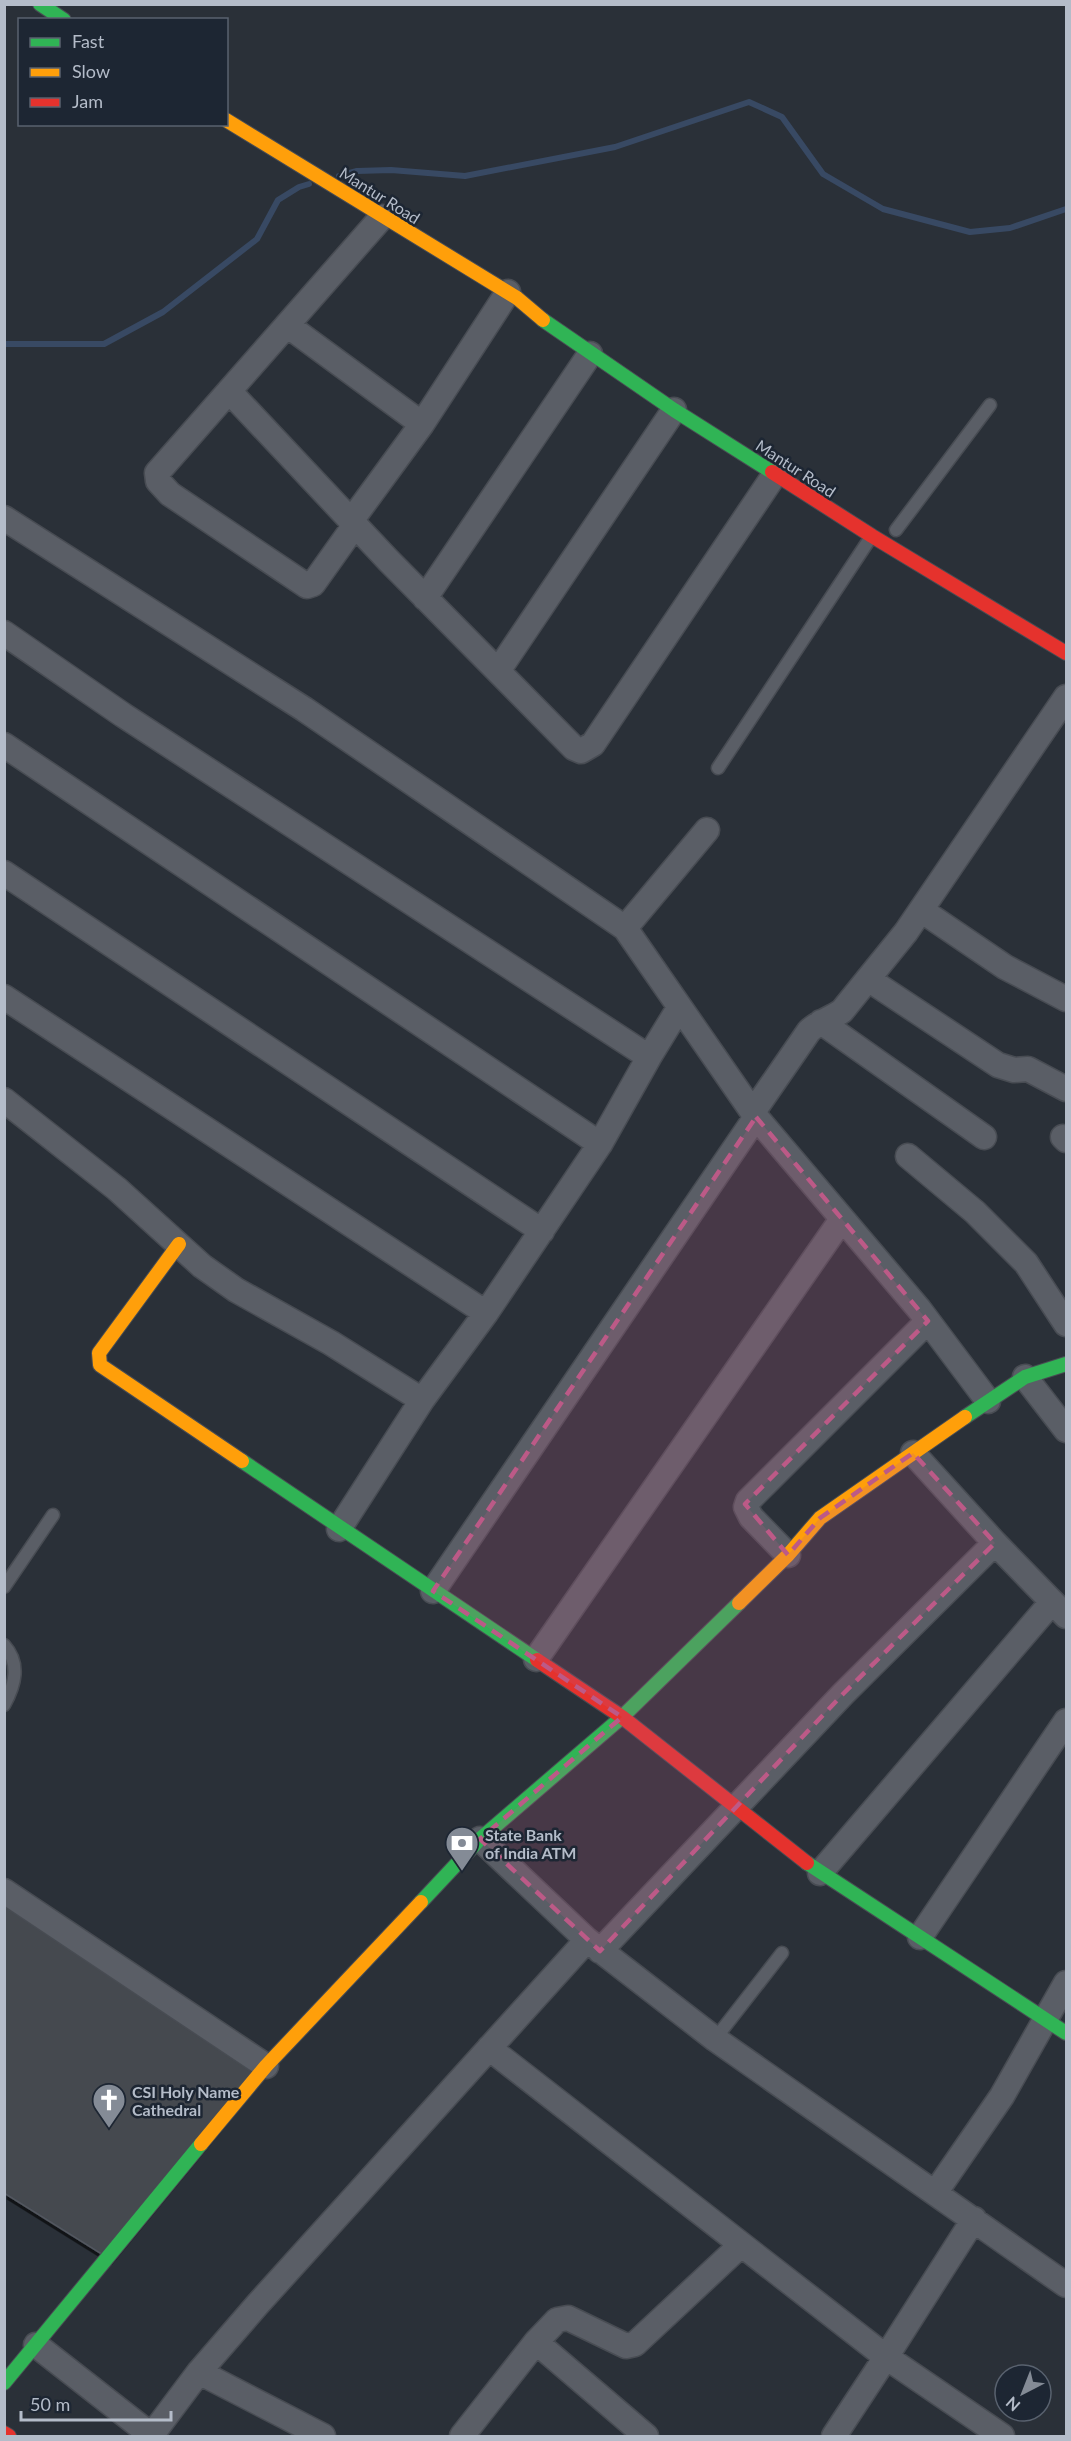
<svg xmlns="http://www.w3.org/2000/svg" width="1071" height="2441" viewBox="0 0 1071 2441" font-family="Lato,sans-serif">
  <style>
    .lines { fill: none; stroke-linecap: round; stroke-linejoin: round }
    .stream { stroke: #384963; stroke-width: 6 }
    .building { fill: #444950; stroke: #52575f; stroke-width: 1.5; filter: url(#shadow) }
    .lane-casing { stroke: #484c53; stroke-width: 15 }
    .street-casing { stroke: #484c53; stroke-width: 27 }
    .fast-casing { stroke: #484c53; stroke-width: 16 }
    .slow-casing { stroke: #484c53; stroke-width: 16 }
    .jam-casing { stroke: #484c53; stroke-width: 16 }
    .lane { stroke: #5a5e66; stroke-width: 12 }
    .street { stroke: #5a5e66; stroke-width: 24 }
    .fast { stroke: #30b455; stroke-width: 14 }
    .slow { stroke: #ff9f0a; stroke-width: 14 }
    .jam { stroke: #e5322d; stroke-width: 14 }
    .marked { fill: #bc5a87; fill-opacity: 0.2; stroke: #bc5a87; stroke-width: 4.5; stroke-dasharray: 12 8; stroke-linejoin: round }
    .labels { text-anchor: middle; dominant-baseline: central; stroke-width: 5; stroke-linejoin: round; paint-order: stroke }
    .street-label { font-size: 16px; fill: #b4bcc9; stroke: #1d2633 }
    .poi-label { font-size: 16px; font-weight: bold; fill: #b4bcc9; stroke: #1d2633; text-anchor: start }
  </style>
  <defs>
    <filter id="shadow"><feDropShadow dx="3.5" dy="6" stdDeviation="0" flood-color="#0009"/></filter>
  </defs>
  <rect width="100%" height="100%" fill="#2a3038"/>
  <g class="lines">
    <path class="stream" d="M339,176L357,171L391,170L465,176L615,147L749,102L782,117L823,174L883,209L970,232L1010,228L1066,209
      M4,344H104L163,312L257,239L278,200L299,187L309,184"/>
  </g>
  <path class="building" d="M4,1891L266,2066L108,2258L4,2193Z"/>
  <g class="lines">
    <g class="lane-casing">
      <path id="lane" d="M896,530L990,405
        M718,768L871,537
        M4,1587L53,1515
        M4,1645C21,1664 15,1685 4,1705
        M715,2039L782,1953"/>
    </g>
    <g class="street-casing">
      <path id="street" d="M287,325L422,424
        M229,391L389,561L574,748L581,751L593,744L775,474
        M4,518L304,709L625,928
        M351,521L422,424L508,292
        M355,525L313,584L307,586L170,494L158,481L157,473L382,217
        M425,598L590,354
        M4,633L123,715L649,1057L679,1008
        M498,671L674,410
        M4,745L600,1144
        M707,830L625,928L756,1117L919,1309L988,1401
        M4,873L542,1231
        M921,910L1005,967L1066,999
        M868,979L998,1065L1014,1070L1028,1069L1066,1089
        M4,997L486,1313L600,1144L649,1057
        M821,1022L984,1137
        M4,1100L117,1189L202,1266L236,1290L331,1343L422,1400
        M753,1112L809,1031C818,1022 831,1019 842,1011L906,932L1066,697
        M1063,1137L1066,1140
        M908,1156L975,1212L1026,1263L1066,1324
        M1025,1377L1066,1430
        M913,1453L995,1543L1066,1616
        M339,1529L422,1400L486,1313
        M788,1555L751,1517L746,1507L748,1501L928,1321
        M433,1591L756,1117
        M536,1659L842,1219
        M480,1839L587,1940L715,2039L1066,2285
        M820,1873L1052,1602
        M4,1891L266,2066
        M920,1937L1066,1721
        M600,1951L843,1694L995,1543
        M489,2048L886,2357L834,2436
        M935,2193L1002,2096L1066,1983
        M974,2219L886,2357L1002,2436
        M536,2342L557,2320L568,2318L626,2346L635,2344L741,2245
        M36,2345L151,2435
        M199,2372L323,2436
        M151,2436L199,2372L257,2305L587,1940
        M462,2436L536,2342L646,2436"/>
    </g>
    <g class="fast-casing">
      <path id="fast" d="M40,4L64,20
        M543,320L674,410L772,472
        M965,1417L1025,1377L1066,1364
        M242,1461L537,1660
        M807,1863L1066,2033
        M421,1902L480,1839L622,1717L739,1603
        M4,2383L201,2144"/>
    </g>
    <g class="slow-casing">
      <path id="slow" d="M226,120L517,298L543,320
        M179,1244L99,1353L100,1365L242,1461
        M739,1603L788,1555L820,1518L965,1417
        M201,2144L266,2066L421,1902"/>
    </g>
    <g class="jam-casing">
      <path id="jam" d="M772,472L872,536L1066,653
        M537,1660L622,1717L807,1863
        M4,2433L9,2436"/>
    </g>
    <use href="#lane" class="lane"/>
    <use href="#street" class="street"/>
    <use href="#fast" class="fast"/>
    <use href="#slow" class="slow"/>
    <use href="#jam" class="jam"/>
  </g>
  <path class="marked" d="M756,1117L928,1321L745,1504L788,1555L820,1518L913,1453L995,1543L843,1694L600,1951L480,1839L622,1717L433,1591Z"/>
  <defs>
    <g id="bank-pin" transform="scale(1.725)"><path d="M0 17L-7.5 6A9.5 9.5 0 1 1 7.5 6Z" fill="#848b96" stroke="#1d2633"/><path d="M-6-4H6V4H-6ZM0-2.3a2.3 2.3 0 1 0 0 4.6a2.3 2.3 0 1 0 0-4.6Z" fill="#fff"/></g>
    <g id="church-pin" transform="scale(1.725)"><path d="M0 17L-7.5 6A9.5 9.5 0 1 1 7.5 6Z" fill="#848b96" stroke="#1d2633"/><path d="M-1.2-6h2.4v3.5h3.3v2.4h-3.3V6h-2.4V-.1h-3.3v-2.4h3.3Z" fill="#fff"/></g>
  </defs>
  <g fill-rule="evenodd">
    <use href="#bank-pin" x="462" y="1843"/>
    <use href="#church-pin" x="109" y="2100"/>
  </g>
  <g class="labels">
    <g class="street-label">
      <text transform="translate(380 195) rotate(32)">Mantur Road</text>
      <text transform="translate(796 468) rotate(33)">Mantur Road</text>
    </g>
    <g class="poi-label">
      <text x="485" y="1834">State Bank<tspan x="485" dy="18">of India ATM</tspan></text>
      <text x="132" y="2091">CSI Holy Name<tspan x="132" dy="18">Cathedral</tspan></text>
    </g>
  </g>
  <rect width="1071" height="2441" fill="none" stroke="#b4bcc9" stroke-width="12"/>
  <rect x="18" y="18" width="210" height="108" fill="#1d2633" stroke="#59626f" stroke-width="1.5"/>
  <rect x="30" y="38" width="30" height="9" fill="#30b455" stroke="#59626f" stroke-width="1.5"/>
  <text x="72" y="48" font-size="18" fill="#b4bcc9">Fast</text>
  <rect x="30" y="68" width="30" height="9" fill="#ff9f0a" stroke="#59626f" stroke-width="1.5"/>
  <text x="72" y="78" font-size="18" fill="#b4bcc9">Slow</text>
  <rect x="30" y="98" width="30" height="9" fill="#e5322d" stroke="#59626f" stroke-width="1.5"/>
  <text x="72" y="108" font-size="18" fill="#b4bcc9">Jam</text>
  <g transform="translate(1023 2393) rotate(222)"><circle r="28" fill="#1d2633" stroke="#59626f" stroke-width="1.5"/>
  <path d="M0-4.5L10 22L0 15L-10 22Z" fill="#848b96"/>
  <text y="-9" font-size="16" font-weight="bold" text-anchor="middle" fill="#b4bcc9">N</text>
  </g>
  <path d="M21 2411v9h150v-9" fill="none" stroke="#b4bcc9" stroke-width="3"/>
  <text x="30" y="2411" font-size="18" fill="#b4bcc9" stroke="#1d2633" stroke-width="4.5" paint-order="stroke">50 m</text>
</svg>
